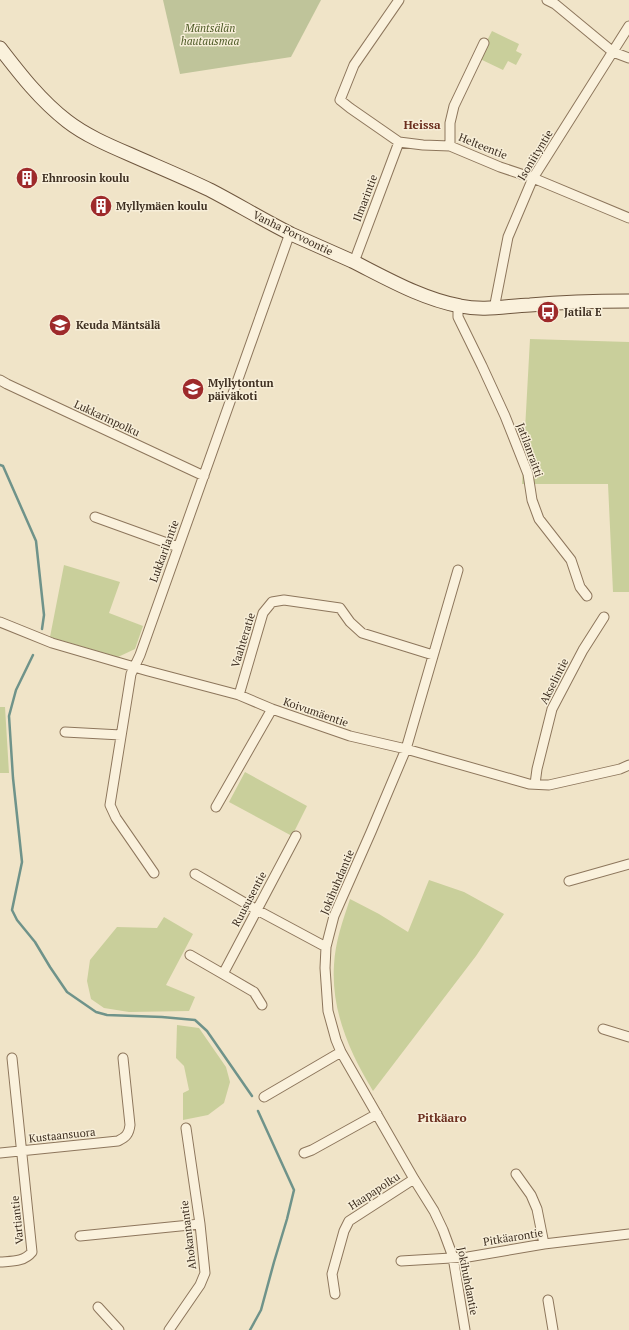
<svg xmlns="http://www.w3.org/2000/svg" width="629" height="1330" viewBox="0 0 629 1330" font-family="'PT Serif',serif">
  <style>
    .green { fill: #c9cf9b }
    .cemetery { fill: #bfc49a }
    .lines { fill: none; stroke-linecap: round; stroke-linejoin: round }
    .stream { stroke: #6f938a; stroke-width: 2.5 }
    .minor-casing { stroke: #8d765c; stroke-width: 11 }
    .secondary-casing { stroke: #6f573f; stroke-width: 15 }
    .minor { stroke: #faf1dc; stroke-width: 9 }
    .secondary { stroke: #faf1dc; stroke-width: 13 }
    .labels { text-anchor: middle; dominant-baseline: central; stroke-width: 3; stroke-linejoin: round; paint-order: stroke }
    .park-label { font-size: 11px; font-style: italic; fill: #4d5a26; stroke: #f7eed8 }
    .street-label { font-size: 11px; fill: #3d2e20; stroke: #f7eed8 }
    .poi-label { font-size: 11px; font-weight: bold; fill: #3d2e20; stroke: #f7eed8; text-anchor: start }
    .neighbourhood-label { font-size: 12px; font-weight: bold; fill: #6b2e1e; stroke: #f7eed8 }
  </style>
  <rect width="100%" height="100%" fill="#f0e4c8"/>
  <path class="green" d="M492,31L519,44L516,51L522,54L516,65L508,61L503,70L478,58Z
    M530,339L629,342V592H613L608,484H522Z
    M64,565L120,582L109,613L143,626L135,649L118,657L50,637Z
    M0,707H5L9,773H0Z
    M245,772L307,806L292,836L229,802Z
    M429,880L464,892L504,914L476,956L373,1091C350,1053 331,1011 334,965C335,942 343,920 350,899L379,914L408,932Z
    M164,917L193,934L166,985L195,997L189,1011L129,1012L104,1008L91,999L87,981L90,960L117,927L157,928Z
    M177,1025L199,1028L226,1067L230,1082L224,1103L208,1115L183,1120V1093L189,1090L184,1066L176,1058Z"/>
  <path class="cemetery" d="M163,0H321L291,57L180,74Z"/>
  <g class="lines">
    <path class="stream" d="M0,465L3,466L36,541L44,615L42,629
      M33,655L16,690L9,716L13,778L22,862L12,910L17,920L35,942L50,967L67,992L96,1012L107,1015L162,1017L195,1020L207,1031L252,1096
      M250,1330L261,1310L274,1262L287,1219L294,1190L258,1111"/>
    <g class="minor-casing">
      <path id="minor" d="M399,0L354,65L340,100L350,108L399,142L423,145L450,146L500,167L533,178L629,218
        M547,0L555,4L613,52L629,58
        M450,146V123L454,106L484,43
        M354,262L399,142
        M458,306V317L482,366L505,416L528,474L532,500L539,519L571,560L580,587L587,596
        M494,309L508,237L533,178L629,26
        M0,380L7,384L204,476
        M95,517L178,547
        M458,570L406,749L371,832L334,916L326,947L325,968L328,1011L336,1040L341,1052L414,1179L434,1211L443,1230L453,1257L465,1330
        M0,622L52,643L148,671L239,695L272,709L350,736L406,749L529,784L549,785L620,769L629,765
        M239,695L263,613L272,602L284,600L340,608L350,622L362,633L433,655
        M65,732L121,735
        M535,784L537,769L552,709L583,650L604,617
        M216,807L272,709
        M154,873L116,818L110,805L131,674L140,655L290,233
        M195,874L257,910L326,947
        M569,881L629,864
        M190,955L223,974L296,836
        M223,974L254,992L262,1005
        M603,1029L629,1037
        M264,1097L341,1052
        M0,1153L118,1141C126,1137 129,1134 130,1125L123,1058
        M304,1153L312,1150L377,1114
        M516,1174L531,1195L537,1209L544,1244
        M80,1236L200,1224
        M401,1261L468,1257L544,1244L629,1234
        M0,1262C12,1261 24,1262 32,1252L12,1058
        M335,1294L332,1274L344,1231L349,1221L414,1179
        M548,1300L553,1330
        M98,1307L119,1330
        M169,1330L200,1285L205,1273L200,1224L186,1128"/>
    </g>
    <g class="secondary-casing">
      <path id="secondary" d="M0,48C20,74 40,100 67,121C85,135 108,145 129,154C156,166 183,177 210,190C237,204 263,220 291,234C311,243 332,252 352,261C386,278 422,299 460,306C484,311 506,306 530,305C563,302 596,301 629,301"/>
    </g>
    <use href="#minor" class="minor"/>
    <use href="#secondary" class="secondary"/>
  </g>
  <defs>
    <g id="building-disc" transform="scale(1.15)"><circle r="9.5" fill="#9e2a2b" stroke="#f7eed8"/><path d="M-4-6H4V6H1V3H-1V6H-4ZM-2.5-4.3h1.7v1.8h-1.7ZM.8-4.3h1.7v1.8H.8ZM-2.5-1h1.7V.8h-1.7ZM.8-1h1.7V.8H.8Z" fill="#fff"/></g>
    <g id="bus-disc" transform="scale(1.15)"><circle r="9.5" fill="#9e2a2b" stroke="#f7eed8"/><path d="M-5-6H5V4H4V6H2V4H-2V6H-4V4H-5ZM-3.5-4V0h7V-4ZM-3.5 1.2v1.5H-2V1.2ZM2 1.2v1.5H3.5V1.2Z" fill="#fff"/></g>
    <g id="school-disc" transform="scale(1.15)"><circle r="9.5" fill="#9e2a2b" stroke="#f7eed8"/><path d="M0-5L7-2L0 1L-7-2ZM-4 1L0 2.5L4 1V4Q0 6-4 4Z" fill="#fff"/></g>
  </defs>
  <g fill-rule="evenodd">
    <use href="#building-disc" x="27" y="178"/>
    <use href="#building-disc" x="101" y="206"/>
    <use href="#bus-disc" x="548" y="312"/>
    <use href="#school-disc" x="60" y="325"/>
    <use href="#school-disc" x="193" y="389"/>
  </g>
  <g class="labels">
    <g class="park-label">
      <text x="210" y="28">Mäntsälän<tspan x="210" dy="13">hautausmaa</tspan></text>
    </g>
    <g class="street-label">
      <text transform="translate(483 146) rotate(22)">Helteentie</text>
      <text transform="translate(535 155) rotate(-59)">Isoniityntie</text>
      <text transform="translate(365 198) rotate(-69)">Ilmarintie</text>
      <text transform="translate(293 233) rotate(26)">Vanha Porvoontie</text>
      <text transform="translate(107 418) rotate(25)">Lukkarinpolku</text>
      <text transform="translate(530 450) rotate(70)">Jatilanraitti</text>
      <text transform="translate(164 551) rotate(-70)">Lukkarilantie</text>
      <text transform="translate(243 640) rotate(-73)">Vaahteratie</text>
      <text transform="translate(554 681) rotate(-63)">Akselintie</text>
      <text transform="translate(316 712) rotate(19)">Koivumäentie</text>
      <text transform="translate(337 882) rotate(-67)">Jokihuhdantie</text>
      <text transform="translate(249 899) rotate(-62)">Ruususentie</text>
      <text transform="translate(62 1135) rotate(-6)">Kustaansuora</text>
      <text transform="translate(374 1191) rotate(-33)">Haapapolku</text>
      <text transform="translate(17 1220) rotate(-96)">Vartiantie</text>
      <text transform="translate(188 1235) rotate(-97)">Ahokannantie</text>
      <text transform="translate(513 1237) rotate(-9)">Pitkäarontie</text>
      <text transform="translate(468 1281) rotate(79)">Jokihuhdantie</text>
    </g>
    <g class="poi-label">
      <text x="42" y="178">Ehnroosin koulu</text>
      <text x="116" y="206">Myllymäen koulu</text>
      <text x="564" y="312">Jatila E</text>
      <text x="76" y="325">Keuda Mäntsälä</text>
      <text x="208" y="383">Myllytontun<tspan x="208" dy="13">päiväkoti</tspan></text>
    </g>
    <g class="neighbourhood-label">
      <text x="422" y="124">Heissa</text>
      <text x="442" y="1117">Pitkäaro</text>
    </g>
  </g>
</svg>
